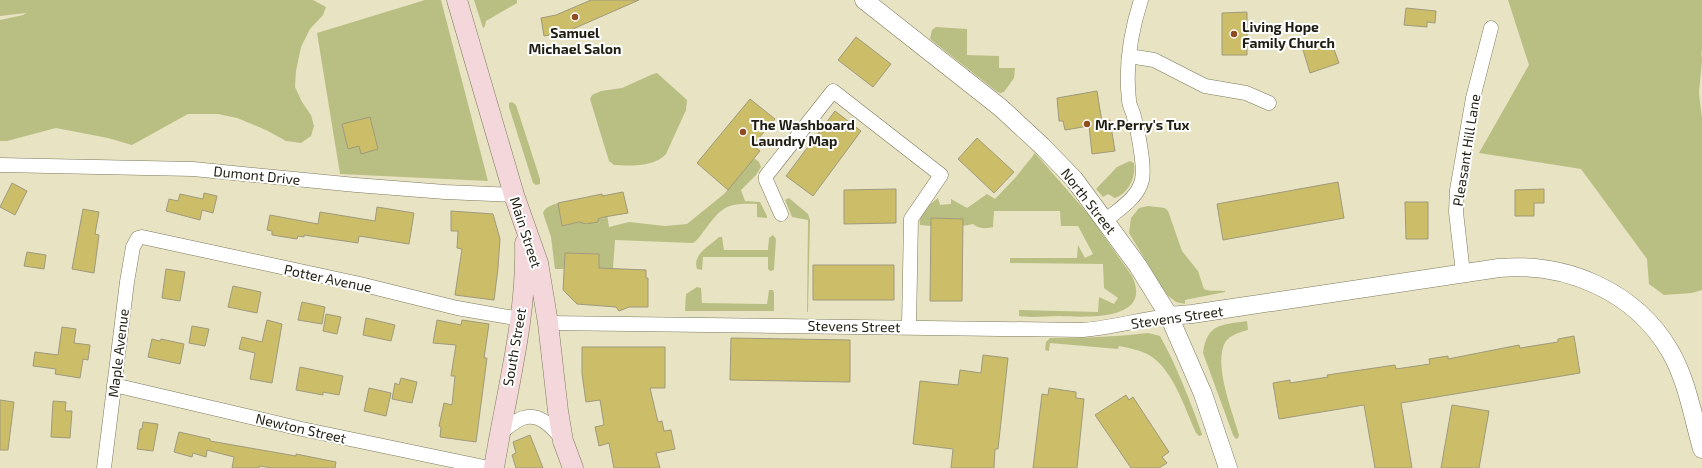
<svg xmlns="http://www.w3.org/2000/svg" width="1702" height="468" viewBox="0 0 1702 468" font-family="'Exo 2',sans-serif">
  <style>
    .green { fill: #b9bf83 }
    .building { fill: #ccbd69; stroke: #9f9a7c }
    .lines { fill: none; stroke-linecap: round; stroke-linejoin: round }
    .minor-casing { stroke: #7e795d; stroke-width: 15 }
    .tertiary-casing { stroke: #7e795d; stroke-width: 19 }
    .secondary-casing { stroke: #7e795d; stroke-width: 21 }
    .minor { stroke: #fff; stroke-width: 14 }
    .tertiary { stroke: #fff; stroke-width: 18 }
    .secondary { stroke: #f3d7db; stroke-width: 20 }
    .poi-dot { fill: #904b20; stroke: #fff; stroke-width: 1.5 }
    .labels { text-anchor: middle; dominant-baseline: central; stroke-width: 4; stroke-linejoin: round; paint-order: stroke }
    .poi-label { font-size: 14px; font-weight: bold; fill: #201e12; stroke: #fff; text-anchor: start }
    .street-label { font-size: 14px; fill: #201e12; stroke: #fff }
  </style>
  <rect width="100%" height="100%" fill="#e8e3c3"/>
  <path class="green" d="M0,0H313L326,7L323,15L310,29L301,47L296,71L295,87L302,102L311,115L314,126L311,136L301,143L286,141L266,130L237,118L218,114H188L132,145L108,138L56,128L7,141H0V20L23,15L26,13L0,16Z
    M425,0H441L488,181L340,174L317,33Z
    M474,0H517V3L486,21L485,26L483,28Z
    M1508,0H1702V53L1701,50L1702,60L1699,93L1702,119V290L1692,293L1664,295L1649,284L1647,259L1581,169L1479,153L1529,65Z
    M936,27L967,29V55L999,56V68H1015L1014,78L1004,92L1000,93L996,91L930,39L932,30Z
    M657,73L687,100L686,110L666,154C655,167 630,166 614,165L609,161L590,99L592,95L601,91L622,88L653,74Z
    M512,102L516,105L540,179V184L536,185L533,183L509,107V103Z
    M1035,153L1089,215L1132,276C1154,322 1084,317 1059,316C1046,316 1031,318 1019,316V310L1098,312L1099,297L1114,304L1118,298L1104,288L1103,264L1010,263V258H1077L1078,245L1085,258L1093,254L1078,226H1061L1060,211H994L993,227C986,229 979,229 973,224L963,226V219L931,218V226L920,225C918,214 930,204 938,198L940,205L951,204V199L967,208L987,194L995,199L1016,177Z
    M754,158L759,162L761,167L756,175L741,190L745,201L760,202L767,216V218L757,217V204C730,203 723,205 707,227C702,233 699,239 693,243L615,240L613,269L599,268V254L565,253L564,269H555L551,237L543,213C545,207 552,205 558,203L562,226L581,222L587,225L589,221L590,223L598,222V219L604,218V215L607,214L609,227L629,222L665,226L687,224L724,194Z
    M1130,161L1134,163C1136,177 1129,193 1115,198L1108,194L1103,197L1096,189L1117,167Z
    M789,198L808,214L810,220L808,312H807L808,220L792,217L785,200Z
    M1148,206L1165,208L1168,211L1182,251L1198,271L1204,289C1211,292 1218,290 1225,291V292L1185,300V304L1176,302L1167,295L1129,233L1131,218L1139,208Z
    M773,235L776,239L774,270L770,271L768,269V257H703L702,270L697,269C692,254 710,246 719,237H722L724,250H768L769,238Z
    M697,287L701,288L702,303L767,304L769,290H773L774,293V311H685L686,294Z
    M1247,321L1248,330C1240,332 1231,335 1226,341C1212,362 1233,413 1239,435L1238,438L1236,439L1233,435L1203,353C1207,323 1222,325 1247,321Z
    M1148,333L1160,336C1177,367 1190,400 1202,434V435L1199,436L1196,433C1185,409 1173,369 1149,355C1140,350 1129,348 1119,346L1118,349L1050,343L1049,351L1045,350L1046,342L1050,338C1083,338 1115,337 1148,333Z"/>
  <path class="building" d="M591,0H639L566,32L544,36L541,18L556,15Z
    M1406,8L1436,11L1435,23L1427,22V27L1404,25Z
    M1247,12V55H1222V13Z
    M856,37L891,64L873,87L838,60Z
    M1331,41L1339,63L1310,73L1303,50Z
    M1097,91L1102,122L1110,120L1115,151L1092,154L1089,126L1065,130L1063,121H1059L1057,98Z
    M750,99L775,119L753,145L760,151L728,190L697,163Z
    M835,111L861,131L813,196L786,176Z
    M370,117L378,149L361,154L359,146L348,149L342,124Z
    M977,138L1014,172L994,193L958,159Z
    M1338,182L1344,218L1223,240L1217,204Z
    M12,183L27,191L15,215L0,207Z
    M896,189V223L844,224V190Z
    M1544,189V203H1534V216H1515V190Z
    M623,192L628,213L604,217L598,219V222L586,224L579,222L562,226L558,203L602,194V196Z
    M204,193L217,196L213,213L202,210L200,220L166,211L169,199L178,201L180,194L203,199Z
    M1405,202H1428V239H1406Z
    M377,207L414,213L409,244L359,236L358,243L304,235V237L298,236L297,239L272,235V231L267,230L270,215L318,224L320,212L375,221Z
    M83,209L99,212L95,234L99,235L94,273L72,269Z
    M451,211L493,214L500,239L498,268L494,300L455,295L462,249L457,248L458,231H451Z
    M931,218L963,219L962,301H930Z
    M27,252L46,255L44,269L24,266Z
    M565,253L599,254V268L646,270V278H648V307H629L619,311L616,307L577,304L563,290Z
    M813,265H894V300H813Z
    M166,269L185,272L180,301L162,298Z
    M233,286L261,292L257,313L228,307Z
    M302,302L325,307L322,324L298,320Z
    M326,314L341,317L337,334L323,331Z
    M366,318L395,325L391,341L363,335Z
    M267,320L282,324L272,383L250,379L255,353L239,349L242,337L262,342Z
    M437,320L461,325L462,320L489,324L484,358H487L476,442L440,437L441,427L439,426L444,403L452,405L455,376H451L456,345L433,343Z
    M192,326L209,329L205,346L189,343Z
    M62,327L76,329L74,343L90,345L88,360L83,359L80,378L55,374L56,369L33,366L35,352L58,355Z
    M1574,336L1580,373L1401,403L1412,468H1375L1364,405L1279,419L1273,383L1290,380V383L1328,377L1327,375L1395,365L1396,369L1430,364L1429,359L1448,356V359L1519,345L1520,348L1558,342V339Z
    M731,338L850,340V382L730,380Z
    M152,339L160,341L161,339L184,344L180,364L148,357Z
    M582,347H665V388H650L658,422L662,421L664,431L671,430L675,449L656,453L660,468H614L609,443L599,446L595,427L604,425L600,400L586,402L582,374Z
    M983,355L1008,358L998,449H995L994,468H951L953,449L913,444L920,381L958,385L960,370L981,373Z
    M300,367L343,376L339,395L323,392V395L296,390Z
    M401,378L417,382L412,403L392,399L395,383L399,385Z
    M369,388L391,393L386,416L364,411Z
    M1049,388L1076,392V398L1084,399L1077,468H1033L1042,394L1048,395Z
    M1126,395L1129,400L1133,397L1169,452L1162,457L1167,463L1159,468H1131L1095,415Z
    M0,400L14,402L8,450H0Z
    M53,401L66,402L65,411H72L70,438L51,437Z
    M1452,405L1489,411L1479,468H1441Z
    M143,422L158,424L153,451L137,449L140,429H142Z
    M179,432L210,439V441L296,456V454L336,462L335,468H272L259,466V468H232L234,457L207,450L206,457L193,453L192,457L174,452Z
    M530,435L543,468H516L512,455L516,453L513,442Z"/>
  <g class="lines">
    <g class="minor-casing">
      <path id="minor" d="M1129,56L1154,60L1205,86L1246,93L1269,103
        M0,165L193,169L356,185L445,192L514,195
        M781,214L766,180V176L833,91L941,175L911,219L909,327
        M1106,220C1119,209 1138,198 1142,180C1145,167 1138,131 1134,117C1133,111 1129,106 1129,100C1125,66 1131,31 1141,0
        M1463,273L1456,212L1457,190L1473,98L1491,28
        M548,323L1083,330C1112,328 1140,319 1169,316
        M114,385L302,429L489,468
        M499,434C506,429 514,421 523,418C540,412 554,429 563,440
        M104,468L127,282L133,247L138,238L142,237L360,284L457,308L520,319"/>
    </g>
    <g class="tertiary-casing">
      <path id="tertiary" d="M864,0L1001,108L1042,146L1074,179L1138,266L1169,316L1203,394L1228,468
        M1169,316L1192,314L1499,268C1566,262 1635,291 1670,351C1687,380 1693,417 1702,449"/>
    </g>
    <g class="secondary-casing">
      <path id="secondary" d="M457,0L514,195L538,263L548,323L558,411L563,441L573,468
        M494,468C506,393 527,319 525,243"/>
    </g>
    <use href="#minor" class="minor"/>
    <use href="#tertiary" class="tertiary"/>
    <use href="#secondary" class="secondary"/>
  </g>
  <g class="poi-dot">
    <circle cx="575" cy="17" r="4"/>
    <circle cx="1234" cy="34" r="4"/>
    <circle cx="1087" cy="124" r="4"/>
    <circle cx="743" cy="132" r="4"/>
  </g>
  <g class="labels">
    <g class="poi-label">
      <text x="1242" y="26">Living Hope<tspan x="1242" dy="16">Family Church</tspan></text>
      <text x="575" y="32" text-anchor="middle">Samuel<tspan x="575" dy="16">Michael Salon</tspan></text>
      <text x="751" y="124">The Washboard<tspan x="751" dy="16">Laundry Map</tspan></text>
      <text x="1095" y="124">Mr.Perry's Tux</text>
    </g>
    <g class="street-label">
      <text transform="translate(1466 150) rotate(-81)">Pleasant Hill Lane</text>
      <text transform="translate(257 175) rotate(6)">Dumont Drive</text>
      <text transform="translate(1089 201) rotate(52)">North Street</text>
      <text transform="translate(526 232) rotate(72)">Main Street</text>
      <text transform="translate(328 278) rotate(12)">Potter Avenue</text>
      <text transform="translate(1177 317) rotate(-8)">Stevens Street</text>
      <text transform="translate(854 326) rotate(1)">Stevens Street</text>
      <text transform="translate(514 347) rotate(-80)">South Street</text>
      <text transform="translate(118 353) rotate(-83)">Maple Avenue</text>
      <text transform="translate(301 428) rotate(13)">Newton Street</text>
    </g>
  </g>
</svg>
